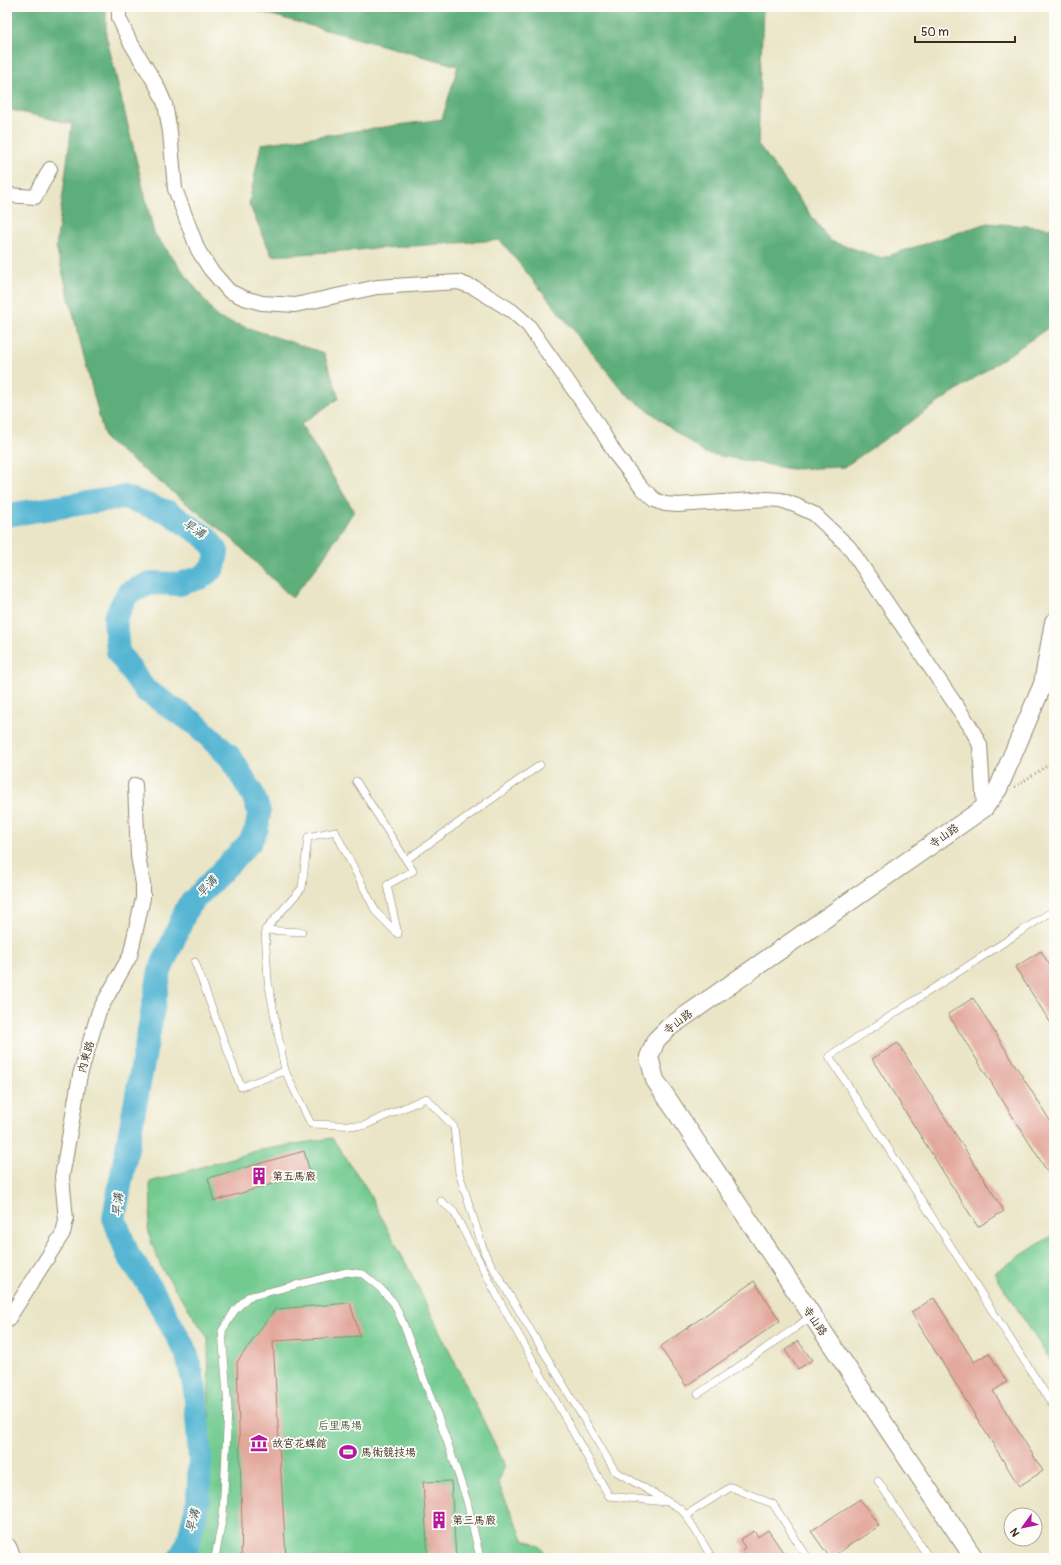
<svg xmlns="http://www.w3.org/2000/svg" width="1061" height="1565" viewBox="0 0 1061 1565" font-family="Pangolin,'LXGW WenKai TC',sans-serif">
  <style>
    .green { fill: #72ca90; stroke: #567a57 }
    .forest { fill: #5dae7a; stroke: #4c6c4c }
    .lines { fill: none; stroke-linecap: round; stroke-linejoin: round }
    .river { stroke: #55b5d3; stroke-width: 24 }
    .building { fill: #e3a79c }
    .service-casing { stroke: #928872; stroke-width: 8 }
    .minor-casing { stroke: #928872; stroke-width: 16 }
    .tertiary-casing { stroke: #928872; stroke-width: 20 }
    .path { stroke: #928872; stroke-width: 2.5; stroke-dasharray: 1 3; stroke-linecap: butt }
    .service { stroke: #fff; stroke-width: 7 }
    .minor { stroke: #fff; stroke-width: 14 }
    .tertiary { stroke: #fff; stroke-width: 18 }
    .labels { text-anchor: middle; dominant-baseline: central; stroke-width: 3.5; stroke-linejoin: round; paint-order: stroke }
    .street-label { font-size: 11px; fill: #3b2a1e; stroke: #fdfcf7 }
    .poi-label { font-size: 11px; fill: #3b2a1e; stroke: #fdfcf7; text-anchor: start }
    .park-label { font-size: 11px; fill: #4c5a40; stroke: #fdfcf7 }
    .water-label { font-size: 12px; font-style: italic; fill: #445b5d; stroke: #fdfcf7 }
  </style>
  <rect width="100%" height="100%" fill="#fdfcf7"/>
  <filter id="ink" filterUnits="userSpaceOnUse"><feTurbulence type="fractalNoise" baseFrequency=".025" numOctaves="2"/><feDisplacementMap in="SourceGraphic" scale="8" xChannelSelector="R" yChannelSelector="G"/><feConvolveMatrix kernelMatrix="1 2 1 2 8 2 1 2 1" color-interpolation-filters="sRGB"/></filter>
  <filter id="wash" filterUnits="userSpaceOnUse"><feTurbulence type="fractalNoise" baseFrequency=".012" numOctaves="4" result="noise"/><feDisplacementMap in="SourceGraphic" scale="16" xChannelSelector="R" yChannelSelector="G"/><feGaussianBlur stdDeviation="0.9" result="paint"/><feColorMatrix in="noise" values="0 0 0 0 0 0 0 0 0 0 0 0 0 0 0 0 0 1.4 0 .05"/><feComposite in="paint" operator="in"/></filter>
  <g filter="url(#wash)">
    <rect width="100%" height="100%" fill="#eae5c6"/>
    <path class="green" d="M332,1138L365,1186L412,1275L505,1465L498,1483L524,1541C536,1541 543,1548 548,1558H192L196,1549L205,1508L210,1472L208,1338L162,1269L151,1242L148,1228L151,1209L150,1182L256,1151Z
      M1054,1234V1366L994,1273Z"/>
    <path class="forest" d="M7,7H106V35L154,233L218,318L324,353L339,398L301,424L354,511L317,567L292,598L232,539L105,439L56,247L72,124L7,109Z
      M242,7H763L758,144L830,241L882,258L987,223L1054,228V324L844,467L791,469L704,453L624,392L500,240L272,256L249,204L261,144L442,119L458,66Z"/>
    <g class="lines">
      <path class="river" d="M7,515L124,497L168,512L207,538L217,552L214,567L202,577L179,584L151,583L128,593L115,618L118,652L145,690L196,724L231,758L253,795L259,812L257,828L250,842L188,906L160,971L114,1218L128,1255L151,1288L186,1352L195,1389L200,1458L198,1501L188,1543L180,1558"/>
    </g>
    <g id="blocks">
      <path class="building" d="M1041,951L1054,972V1028L1015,967Z
        M973,998L1054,1127V1182L948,1014Z
        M898,1043L1004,1211L978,1227L872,1059Z
        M304,1151L310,1173L214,1201L208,1178Z
        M754,1281L780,1321L686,1386L660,1347Z
        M934,1298L974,1362L989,1353L1007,1382L993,1391L1043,1471L1019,1486L911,1312Z
        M350,1303L360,1336L273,1341L286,1558H241L242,1524L237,1362L275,1309Z
        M798,1341L812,1360L798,1369L785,1350Z
        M451,1481L456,1558H428L423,1482Z
        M860,1499L879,1526L830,1558L811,1531Z
        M768,1530L787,1558H747L742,1550L745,1548L740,1540L754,1531L758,1537Z"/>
    </g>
  </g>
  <g filter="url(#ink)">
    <use href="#blocks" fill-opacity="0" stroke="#928872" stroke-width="1"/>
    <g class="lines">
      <g class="service-casing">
        <path id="service" d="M356,781L413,871L387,885L398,934L376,912L335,831L308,837L302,888L265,930L268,981L285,1071L311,1124L363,1126L426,1098L454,1127L459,1173L485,1254L615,1471L679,1508L686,1515L712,1558
          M406,860L540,765
          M1054,910L829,1056L1054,1407
          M265,930L302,932
          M195,962L241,1087L285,1071
          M441,1201L454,1212L503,1307L609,1496L665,1502
          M698,1394L794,1329L811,1316
          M878,1481L929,1558
          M686,1515L731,1487L773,1504L808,1558
          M215,1558L223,1515L228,1408L222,1331L235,1310L248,1297L347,1272L363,1274L380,1288L394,1303L403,1323L447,1441L467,1501L480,1558"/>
      </g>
      <g class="minor-casing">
        <path id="minor" d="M119,7V18L129,40L157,86L165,104L170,132L175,189L198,250L210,269L229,291L244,298L262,303L295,305L377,287L458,282L475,288L512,311L528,325L595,420L616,455L641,487L655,500L665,504L678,505L767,499L781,500L797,506L814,514L849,547L970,726L980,745L984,808
          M7,195L35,197L50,169
          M7,1321L63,1233L66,1220L62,1177L80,1075L99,1011L130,956L143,898V884L138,856L135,785"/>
      </g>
      <g class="tertiary-casing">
        <path id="tertiary" d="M7,1547L12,1558
          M974,1558L655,1080L649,1057L656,1040L668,1028L984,808L998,789L1043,684L1054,622"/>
      </g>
      <path class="path" d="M1015,787L1054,761"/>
      <use href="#service" class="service"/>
      <use href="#minor" class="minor"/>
      <use href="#tertiary" class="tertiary"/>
    </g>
  </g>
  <defs>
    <g id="building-bare" transform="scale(1.38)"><path d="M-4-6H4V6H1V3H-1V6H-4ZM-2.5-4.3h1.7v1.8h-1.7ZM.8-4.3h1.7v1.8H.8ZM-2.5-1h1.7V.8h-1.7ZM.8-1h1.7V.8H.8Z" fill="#b5179e" stroke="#fdfcf7" stroke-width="2.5" paint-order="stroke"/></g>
    <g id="museum-bare" transform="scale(1.38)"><path d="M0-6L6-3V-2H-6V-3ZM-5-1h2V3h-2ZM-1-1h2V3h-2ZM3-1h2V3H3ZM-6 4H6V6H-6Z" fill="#b5179e" stroke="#fdfcf7" stroke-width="2.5" paint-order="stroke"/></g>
    <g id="stadium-bare" transform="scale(1.38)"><path d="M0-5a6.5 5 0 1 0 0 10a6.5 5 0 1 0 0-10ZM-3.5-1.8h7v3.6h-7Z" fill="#b5179e" stroke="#fdfcf7" stroke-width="2.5" paint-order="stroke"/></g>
  </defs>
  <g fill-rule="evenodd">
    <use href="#building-bare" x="259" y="1176"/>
    <use href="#museum-bare" x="259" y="1443"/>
    <use href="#stadium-bare" x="348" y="1452"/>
    <use href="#building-bare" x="439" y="1520"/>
  </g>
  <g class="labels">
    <g class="street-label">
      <text transform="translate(944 836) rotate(-35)">寺山路</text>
      <text transform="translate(678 1022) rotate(-37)">寺山路</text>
      <text transform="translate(86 1057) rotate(-74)">內東路</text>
      <text transform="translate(815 1321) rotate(56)">寺山路</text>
    </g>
    <g class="poi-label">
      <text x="272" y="1176">第五馬廄</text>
      <text x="272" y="1443">故宮花蝶館</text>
      <text x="361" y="1452">馬術競技場</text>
      <text x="452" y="1520">第三馬廄</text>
    </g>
    <g class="park-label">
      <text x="340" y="1425">后里馬場</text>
    </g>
    <g class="water-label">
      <text transform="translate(194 529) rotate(34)">旱溝</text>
      <text transform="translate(207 887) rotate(-46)">旱溝</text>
      <text transform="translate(118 1205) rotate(-84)">旱溝</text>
      <text transform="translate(193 1521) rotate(-76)">旱溝</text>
    </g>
  </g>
  <rect width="1061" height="1565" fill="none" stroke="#fdfcf7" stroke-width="24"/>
  <g transform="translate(1023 1527) rotate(237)"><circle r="19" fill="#fdfcf7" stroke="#afa8a0"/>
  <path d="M0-3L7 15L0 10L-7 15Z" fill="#b5179e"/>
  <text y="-6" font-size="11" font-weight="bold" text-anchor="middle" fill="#3b2a1e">N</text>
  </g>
  <path d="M915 36v6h100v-6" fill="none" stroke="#3b2a1e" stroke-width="2"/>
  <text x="921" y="36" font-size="12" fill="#3b2a1e" stroke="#fdfcf7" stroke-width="3" paint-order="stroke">50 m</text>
</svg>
